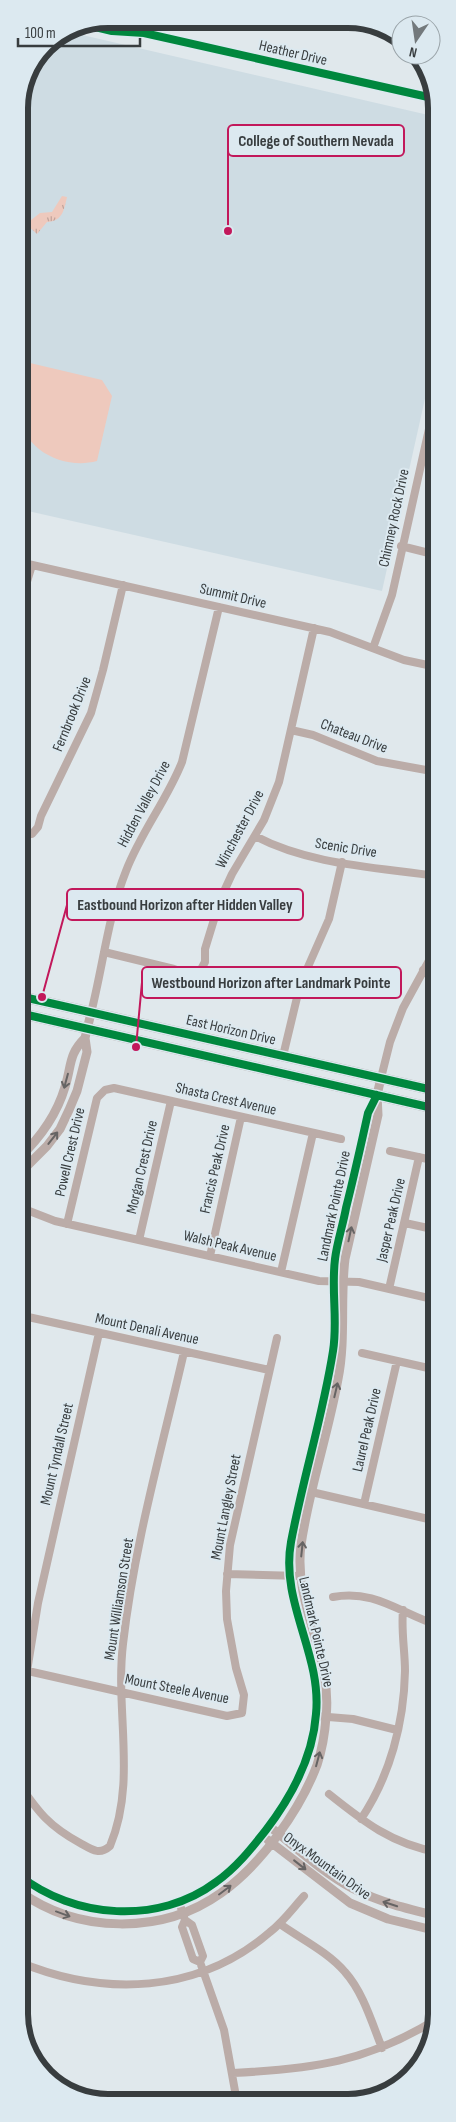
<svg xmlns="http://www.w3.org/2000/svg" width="456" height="2122" viewBox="0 0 456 2122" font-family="'Sofia Sans Condensed',sans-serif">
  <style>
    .built { fill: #cedce3 }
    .grass { fill: url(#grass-tufts) }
    .pitch { fill: #eec9bd }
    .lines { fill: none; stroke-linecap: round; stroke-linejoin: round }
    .minor { stroke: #bbaca8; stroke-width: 8 }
    .tertiary { stroke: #bbaca8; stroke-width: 9 }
    .primary { stroke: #b2a39f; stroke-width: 11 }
    .cycleway-casing { stroke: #dce9f0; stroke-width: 11 }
    .cycleway { stroke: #00873e; stroke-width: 8 }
    .oneway { stroke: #666464 }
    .labels { text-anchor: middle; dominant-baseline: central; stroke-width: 4; stroke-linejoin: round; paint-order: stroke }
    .street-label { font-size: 15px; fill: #383d3f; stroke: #dce9f0 }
    .rim { fill: none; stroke: #383d3f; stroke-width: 6 }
    .leader { fill: none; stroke: #c2185b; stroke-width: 2 }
    .callout-dot { fill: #c2185b; stroke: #dce9f0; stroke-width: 2 }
    .callout { fill: #dce9f0; stroke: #c2185b; stroke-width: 2 }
    .callout-label { font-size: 16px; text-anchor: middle; font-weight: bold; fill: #383d3f }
  </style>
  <defs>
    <pattern id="grass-tufts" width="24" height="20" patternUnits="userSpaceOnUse" patternTransform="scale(1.25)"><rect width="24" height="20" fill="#eec9bd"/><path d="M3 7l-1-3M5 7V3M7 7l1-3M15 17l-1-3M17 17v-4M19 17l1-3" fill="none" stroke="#c2a49b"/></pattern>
  </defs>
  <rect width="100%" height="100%" fill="#e0e8ec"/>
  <path class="built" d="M65,31L437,117V345L382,591L19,509V102L45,45Z"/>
  <path class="grass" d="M62,196L67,197C64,210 63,221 47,222L37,234L26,224L40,213L52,212Z"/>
  <path class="pitch" d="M30,363L102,380L112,396L97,461C64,470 21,450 20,412C20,396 26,378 30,363Z"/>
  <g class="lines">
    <path class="minor" d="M401,546L437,555
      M19,562L330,632L404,660L437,667
      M19,608L32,565
      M373,648L392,595L437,393
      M291,730L313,735L377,761L437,772
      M19,833L32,834L38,827L41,816L91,713L103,670L123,585
      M255,836C310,865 376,867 437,876
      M104,952L174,969L188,974L199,973L205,962V949L220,900L232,874L264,820L279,782L314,628
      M423,970L437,979
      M91,1013C103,966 108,916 126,871C141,832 167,800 182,762L219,607
      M283,1056L300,985L329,919L342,862
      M381,1078L390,1042L403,1008L437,946
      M19,1080L24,1084
      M390,1151L437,1161
      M19,1207L55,1221L319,1281L359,1282L437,1300
      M405,1223L437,1230
      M67,1224L97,1098L105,1090L114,1088L341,1139
      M139,1240L171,1101
      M210,1256L241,1117
      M281,1272L313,1133
      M19,1281L20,1277
      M389,1289L419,1157
      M19,1315L269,1370
      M362,1353L437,1370
      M307,1491L437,1521
      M364,1504L397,1361
      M227,1574L300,1576
      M333,1597C374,1589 400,1613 437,1625
      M19,1669L227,1716L242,1713L244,1695L236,1668L227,1619L226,1591L230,1545L277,1338
      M27,1671L38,1603L99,1333
      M316,1716L353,1719L397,1730
      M19,1784C39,1813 49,1826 80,1843C91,1849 99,1856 110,1846C137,1782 115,1711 123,1644C134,1545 162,1448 184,1352
      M329,1794C364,1822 392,1844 437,1852
      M361,1819C390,1776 404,1723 405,1671C405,1651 401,1631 403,1610
      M179,1902L185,1920L192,1925L203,1956L200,1962
      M185,1920L182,1927L193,1959L200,1962L224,2030L237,2102
      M280,1924C301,1939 328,1952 345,1972C363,1992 372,2023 382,2048
      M19,1962C104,1997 198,1994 270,1932C283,1922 293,1908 304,1896
      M233,2073C313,2069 367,2062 437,2019"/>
    <path class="tertiary" d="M87,25L112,31L144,33L437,99
      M19,1158C39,1139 57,1114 65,1087C72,1065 68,1055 85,1038
      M19,1174L47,1146L60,1129L69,1110L77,1091L87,1052L85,1038L91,1013
      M274,1830C299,1850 324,1873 352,1888C379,1902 408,1909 437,1916
      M268,1840L350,1903L388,1919L437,1931
      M19,1875C74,1919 159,1925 216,1882C236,1868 251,1849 266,1830C292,1796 313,1757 316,1714C322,1654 280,1603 291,1542C303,1478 323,1415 333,1351C338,1321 331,1290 335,1259C337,1242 343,1225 346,1208C354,1176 361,1145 368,1113L377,1095L381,1078
      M19,1891C78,1934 162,1935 221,1893C261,1865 300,1810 317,1765C322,1750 325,1732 326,1717C333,1657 293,1605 301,1545C309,1489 328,1435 338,1379C346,1339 340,1299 345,1259L378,1115L377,1095"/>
    <path class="primary" d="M19,996L437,1091
      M19,1013L437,1109"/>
    <g class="cycleway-casing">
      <path id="cycleway" d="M87,25L112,31L144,33L437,99
        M19,996L437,1091
        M19,1013L437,1109
        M19,1875C74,1919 159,1925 216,1882C236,1868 251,1849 266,1830C292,1796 313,1757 316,1714C322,1654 280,1603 291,1542C303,1478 323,1415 333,1351C338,1321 331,1290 335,1259C337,1242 343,1225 346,1208C354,1176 361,1145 368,1113L377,1095"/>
    </g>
    <use href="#cycleway" class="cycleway"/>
  </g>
  <defs><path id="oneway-shaft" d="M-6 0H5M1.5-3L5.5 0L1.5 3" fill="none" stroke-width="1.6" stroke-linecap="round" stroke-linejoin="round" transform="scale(1.25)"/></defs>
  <g class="oneway">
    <use href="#oneway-shaft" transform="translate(66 1081) rotate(105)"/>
    <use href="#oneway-shaft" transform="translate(53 1138) rotate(-52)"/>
    <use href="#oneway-shaft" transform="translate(350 1234) rotate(-78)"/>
    <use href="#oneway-shaft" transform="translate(336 1390) rotate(-77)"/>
    <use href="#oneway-shaft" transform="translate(302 1549) rotate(-84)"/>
    <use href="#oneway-shaft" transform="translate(318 1759) rotate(-75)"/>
    <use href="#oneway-shaft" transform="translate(300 1865) rotate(38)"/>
    <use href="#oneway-shaft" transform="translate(225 1890) rotate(-37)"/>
    <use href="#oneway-shaft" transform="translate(390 1904) rotate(-162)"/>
    <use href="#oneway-shaft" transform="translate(63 1914) rotate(20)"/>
  </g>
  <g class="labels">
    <g class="street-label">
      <text transform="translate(293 53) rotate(13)">Heather Drive</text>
      <text transform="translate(394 518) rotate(-78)">Chimney Rock Drive</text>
      <text transform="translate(233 596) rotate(13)">Summit Drive</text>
      <text transform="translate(72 714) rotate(-68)">Fernbrook Drive</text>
      <text transform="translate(354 736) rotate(21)">Chateau Drive</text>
      <text transform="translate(144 804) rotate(-62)">Hidden Valley Drive</text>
      <text transform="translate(240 829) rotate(-62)">Winchester Drive</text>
      <text transform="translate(346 848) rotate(9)">Scenic Drive</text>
      <text transform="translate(231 1030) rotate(13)">East Horizon Drive</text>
      <text transform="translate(226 1099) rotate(13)">Shasta Crest Avenue</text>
      <text transform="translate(70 1152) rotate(-77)">Powell Crest Drive</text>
      <text transform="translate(142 1167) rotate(-77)">Morgan Crest Drive</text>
      <text transform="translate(215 1169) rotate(-77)">Francis Peak Drive</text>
      <text transform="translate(334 1206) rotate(-78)">Landmark Pointe Drive</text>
      <text transform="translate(391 1220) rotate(-77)">Jasper Peak Drive</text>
      <text transform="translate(230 1246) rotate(13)">Walsh Peak Avenue</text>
      <text transform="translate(147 1329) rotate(12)">Mount Denali Avenue</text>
      <text transform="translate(367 1430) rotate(-77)">Laurel Peak Drive</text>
      <text transform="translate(57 1454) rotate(-77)">Mount Tyndall Street</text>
      <text transform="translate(226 1507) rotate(-79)">Mount Langley Street</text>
      <text transform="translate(119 1599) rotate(-81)">Mount Williamson Street</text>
      <text transform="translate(316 1632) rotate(77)">Landmark Pointe Drive</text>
      <text transform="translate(177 1689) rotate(11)">Mount Steele Avenue</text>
      <text transform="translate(327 1866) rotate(36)">Onyx Mountain Drive</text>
    </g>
  </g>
  <path d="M0 0H456V2122H0ZM108 28H348A80 80 0 0 1 428 108V2014A80 80 0 0 1 348 2094H108A80 80 0 0 1 28 2014V108A80 80 0 0 1 108 28Z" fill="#dce9f0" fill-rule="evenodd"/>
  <path class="rim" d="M108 28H348A80 80 0 0 1 428 108V2014A80 80 0 0 1 348 2094H108A80 80 0 0 1 28 2014V108A80 80 0 0 1 108 28Z"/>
  <path class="leader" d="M228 231L228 140M42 997L67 905M136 1047L142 982"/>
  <g class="callout-dot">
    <circle cx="228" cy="231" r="5"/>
    <circle cx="42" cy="997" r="5"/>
    <circle cx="136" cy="1047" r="5"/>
  </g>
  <g class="callout">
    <rect x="228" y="125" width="176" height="31" rx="5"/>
    <rect x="67" y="889" width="236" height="31" rx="5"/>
    <rect x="142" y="967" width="259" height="31" rx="5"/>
  </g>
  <g class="callout-label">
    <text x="316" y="146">College of Southern Nevada</text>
    <text x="185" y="910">Eastbound Horizon after Hidden Valley</text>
    <text x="271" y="988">Westbound Horizon after Landmark Pointe</text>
  </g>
  <g transform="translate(416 40) rotate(193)"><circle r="24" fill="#dce9f0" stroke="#9aa4a9"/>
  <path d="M0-4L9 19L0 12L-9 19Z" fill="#73797c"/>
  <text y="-8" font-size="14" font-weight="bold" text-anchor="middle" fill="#383d3f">N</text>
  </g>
  <path d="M18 38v8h122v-8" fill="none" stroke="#383d3f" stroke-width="2.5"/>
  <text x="25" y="38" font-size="15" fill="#383d3f" stroke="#dce9f0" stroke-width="4" paint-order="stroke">100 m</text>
</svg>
